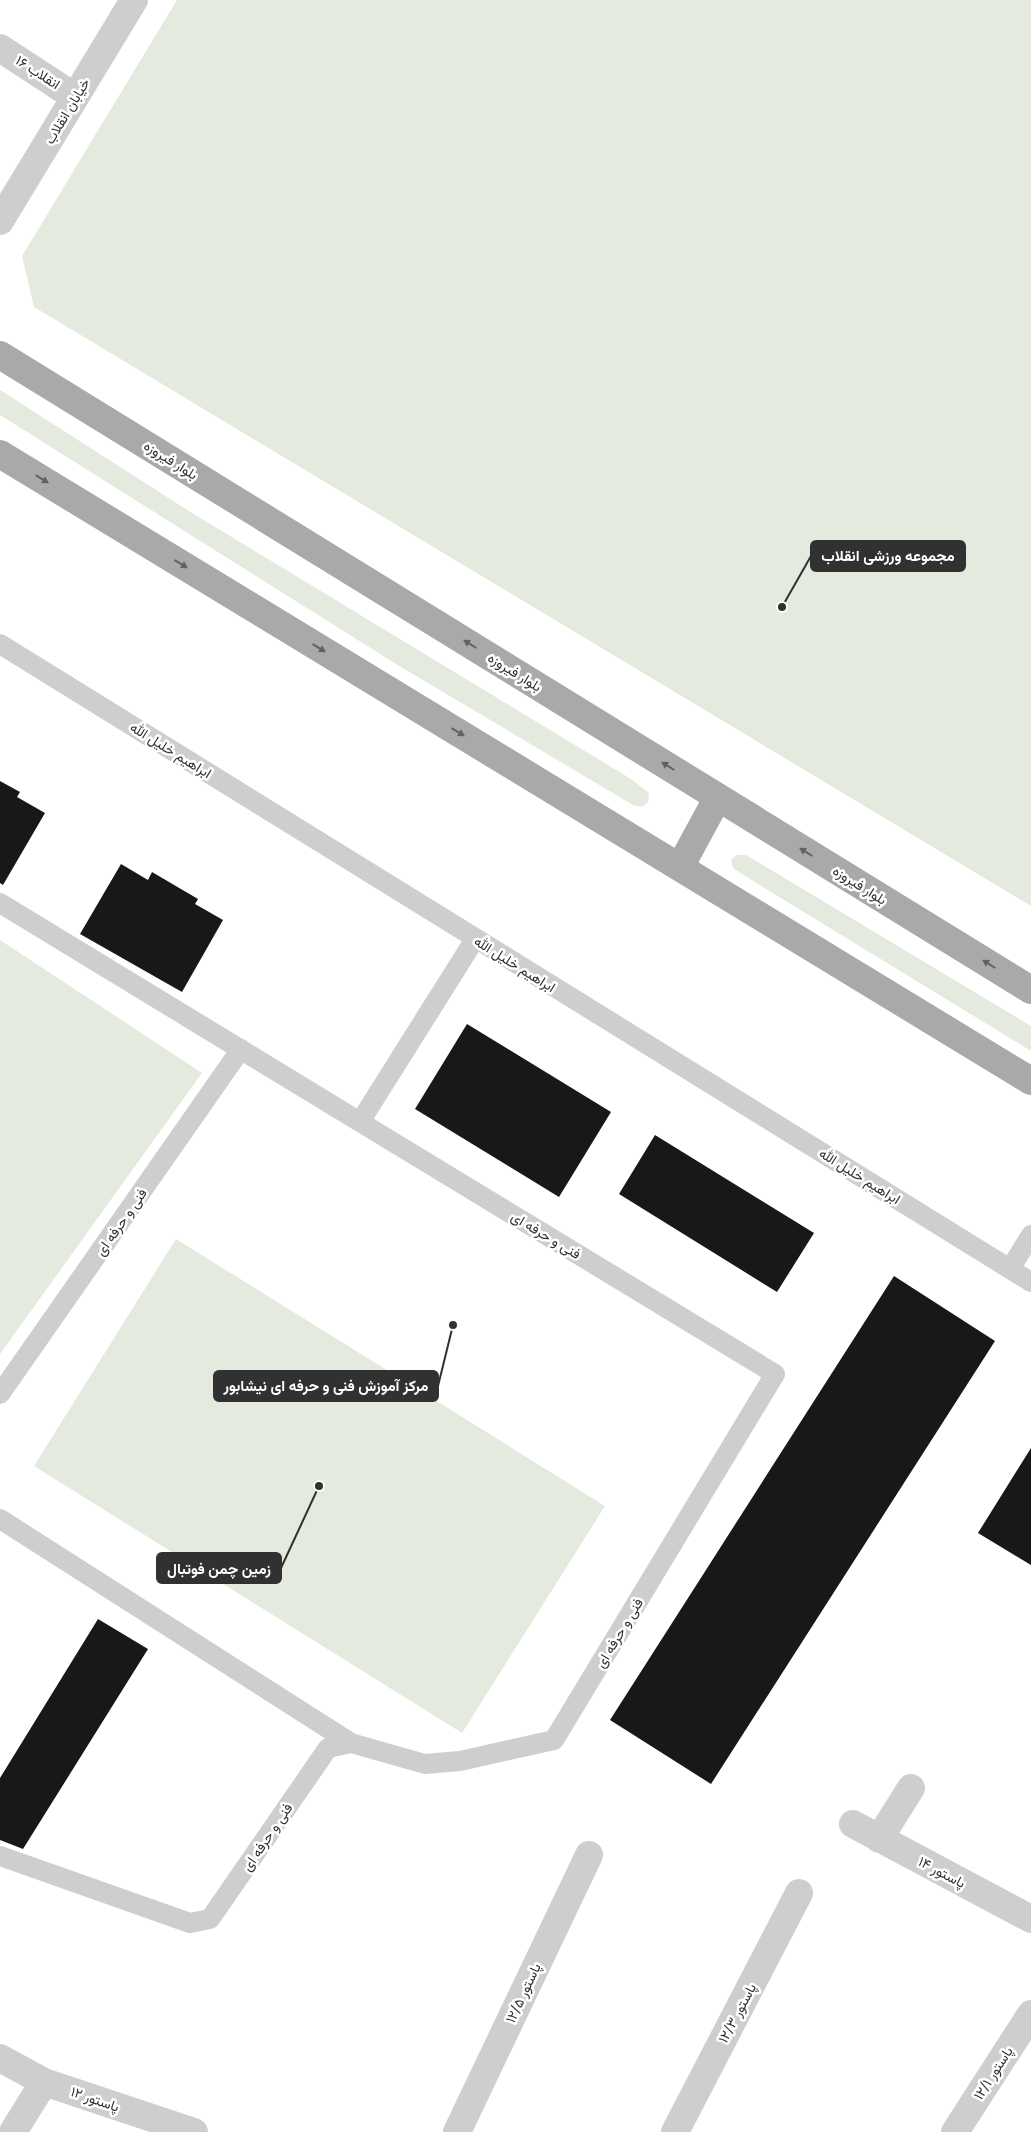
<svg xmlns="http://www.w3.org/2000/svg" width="1031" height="2132" viewBox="0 0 1031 2132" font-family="'DM Sans',Vazirmatn,sans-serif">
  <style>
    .green { fill: #e4eadd }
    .building { fill: #181818 }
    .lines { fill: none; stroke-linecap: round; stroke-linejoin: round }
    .service { stroke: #cecece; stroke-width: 20 }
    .minor { stroke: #cecece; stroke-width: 28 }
    .tertiary { stroke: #cecece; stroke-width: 28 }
    .primary { stroke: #a9a9a9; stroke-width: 28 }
    .oneway { fill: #616161 }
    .labels { text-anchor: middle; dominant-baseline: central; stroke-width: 5; stroke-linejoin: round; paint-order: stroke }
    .street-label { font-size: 14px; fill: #313131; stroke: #fff }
    .leader { fill: none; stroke: #313131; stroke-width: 2 }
    .callout-dot { fill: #313131; stroke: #fff; stroke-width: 2 }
    .callout { fill: #313131; stroke: #313131; stroke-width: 2 }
    .callout-label { font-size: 15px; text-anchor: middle; font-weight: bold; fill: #fff }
  </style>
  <rect width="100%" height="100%" fill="#fff"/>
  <path class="green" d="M177,0H1031V906L34,307L22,256Z
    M0,390L192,513L631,779L649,793L648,802L642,807L633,805L396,664L0,415Z
    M737,855H746L1031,1026V1051L745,876L733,868L731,860Z
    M0,940L202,1073L0,1354Z
    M176,1239L605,1506L462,1733L34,1466Z"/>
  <path class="building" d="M0,781L20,792L17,797L45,813L3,885L0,883Z
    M121,864L148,880L152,872L198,899L195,904L223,920L182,992L80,934Z
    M467,1024L611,1112L559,1197L415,1109Z
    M655,1135L814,1233L777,1292L619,1194Z
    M894,1276L995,1341L711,1784L610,1720Z
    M1031,1448V1565L978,1533Z
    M98,1619L148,1649L23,1849L0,1840V1778Z"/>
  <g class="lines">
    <path class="service" d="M0,644L1031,1282
      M0,903L360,1122
      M1010,1269L1031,1235
      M0,1394L241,1049
      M0,1519L351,1743
      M0,1856L190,1923L210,1919L328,1748L351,1743L425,1764L460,1761L554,1740L775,1374L360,1122L475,939"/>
    <path class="minor" d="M0,48L75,97
      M853,1824L1031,1919
      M879,1839L911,1788
      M0,2058L44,2082L194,2132
      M13,2132L44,2082
      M457,2132L589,1855
      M675,2132L799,1893
      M955,2132L1031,2014"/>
    <path class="tertiary" d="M0,221L134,0"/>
    <path class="primary" d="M0,355L1031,990
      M0,454L1031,1081
      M680,867L718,797"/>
  </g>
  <defs><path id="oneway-solid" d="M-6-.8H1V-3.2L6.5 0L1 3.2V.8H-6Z" transform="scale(1.25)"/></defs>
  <g class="oneway">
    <use href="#oneway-solid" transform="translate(42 479) rotate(31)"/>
    <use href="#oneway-solid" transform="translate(181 564) rotate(31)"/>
    <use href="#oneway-solid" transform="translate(470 644) rotate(-148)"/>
    <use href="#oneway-solid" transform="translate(319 648) rotate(31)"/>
    <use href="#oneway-solid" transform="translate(458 732) rotate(31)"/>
    <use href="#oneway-solid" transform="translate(668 766) rotate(-148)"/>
    <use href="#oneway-solid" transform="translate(806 852) rotate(-148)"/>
    <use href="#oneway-solid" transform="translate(989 964) rotate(-148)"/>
  </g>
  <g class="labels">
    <g class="street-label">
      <text transform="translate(38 72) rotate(33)">انقلاب ۱۶</text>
      <text transform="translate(67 111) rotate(-59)">خیابان انقلاب</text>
      <text transform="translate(171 460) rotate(32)">بلوار فیروزه</text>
      <text transform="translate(515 672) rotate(32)">بلوار فیروزه</text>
      <text transform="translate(171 750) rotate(32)">ابراهیم خلیل الله</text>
      <text transform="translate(860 885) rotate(32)">بلوار فیروزه</text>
      <text transform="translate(515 964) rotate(32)">ابراهیم خلیل الله</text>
      <text transform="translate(860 1176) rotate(32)">ابراهیم خلیل الله</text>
      <text transform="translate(121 1222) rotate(-55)">فنی و حرفه ای</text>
      <text transform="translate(546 1235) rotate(31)">فنی و حرفه ای</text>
      <text transform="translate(619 1633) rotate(-59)">فنی و حرفه ای</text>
      <text transform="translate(267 1837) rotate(-56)">فنی و حرفه ای</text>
      <text transform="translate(942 1872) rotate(28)">پاستور ۱۴</text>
      <text transform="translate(523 1993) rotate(-65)">پاستور ۱۲/۵</text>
      <text transform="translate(737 2013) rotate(-62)">پاستور ۱۲/۳</text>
      <text transform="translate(993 2073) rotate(-57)">پاستور ۱۲/۱</text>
      <text transform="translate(95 2099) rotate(19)">۱۲ پاستور</text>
    </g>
  </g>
  <path class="leader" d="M782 607L811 556M453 1325L438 1386M319 1486L281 1568"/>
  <g class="callout-dot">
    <circle cx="782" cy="607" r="5"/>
    <circle cx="453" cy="1325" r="5"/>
    <circle cx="319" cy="1486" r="5"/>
  </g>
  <g class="callout">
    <rect x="811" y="541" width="154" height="30" rx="5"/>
    <rect x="214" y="1371" width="224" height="30" rx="5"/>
    <rect x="157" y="1553" width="124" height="30" rx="5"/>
  </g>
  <g class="callout-label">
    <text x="888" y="561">مجموعه ورزشی انقلاب</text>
    <text x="326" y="1391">مرکز آموزش فنی و حرفه ای نیشابور</text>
    <text x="219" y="1574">زمین چمن فوتبال</text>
  </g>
</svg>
